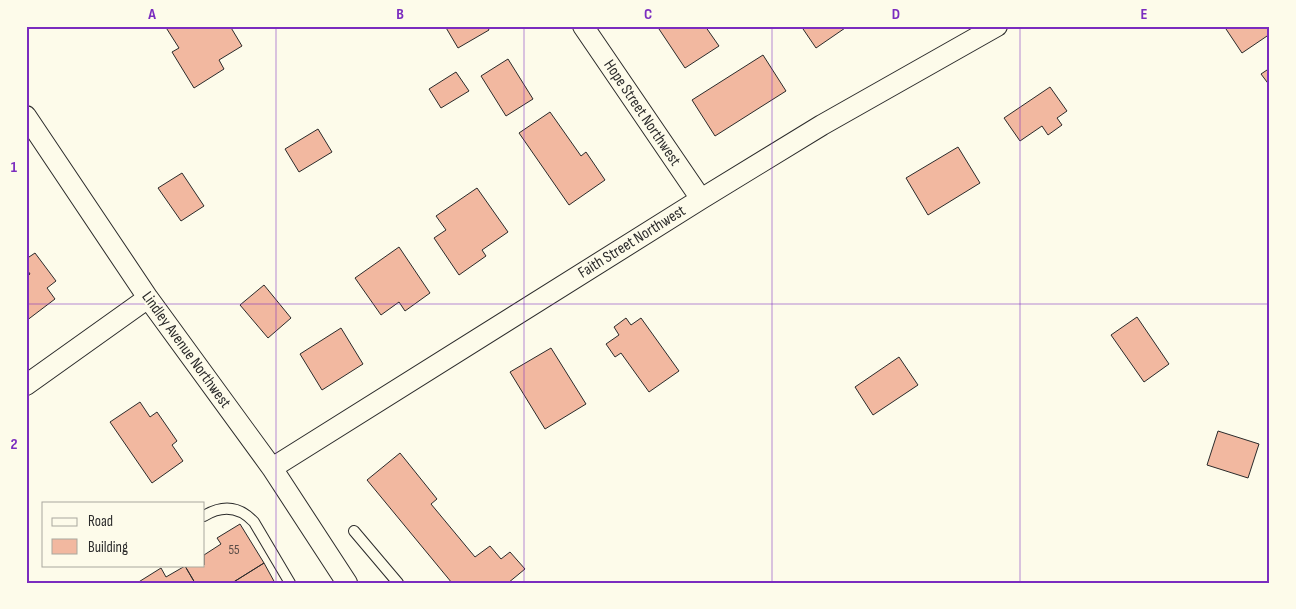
<svg xmlns="http://www.w3.org/2000/svg" width="1296" height="609" viewBox="0 0 1296 609" font-family="'Sofia Sans Condensed',sans-serif">
  <style>
    .building { fill: #f2b8a0; stroke: #2b2b2b }
    .lines { fill: none; stroke-linecap: round; stroke-linejoin: round }
    .lane-casing { stroke: #2b2b2b; stroke-width: 12 }
    .street-casing { stroke: #2b2b2b; stroke-width: 22 }
    .lane { stroke: #fdfbea; stroke-width: 10 }
    .street { stroke: #fdfbea; stroke-width: 20 }
    .grid { fill: none; stroke: #7b2cbf; stroke-width: 1; stroke-opacity: 0.55 }
    .labels { text-anchor: middle; dominant-baseline: central; stroke-width: 4; stroke-linejoin: round; paint-order: stroke }
    .number-label { font-size: 14px; fill: #5d4e48 }
    .street-label { font-size: 16px; fill: #2b2b2b; stroke: #fdfbea }
    .neatline { fill: none; stroke: #7b2cbf; stroke-width: 2 }
    .grid-label { font-size: 16px; text-anchor: middle; font-weight: bold; fill: #7b2cbf }
  </style>
  <rect width="100%" height="100%" fill="#fdfbea"/>
  <path class="building" d="M165,26H230L242,46L219,60L224,69L194,88L172,52L179,48Z
    M445,26H487L489,30L458,48Z
    M657,26H705L719,46L685,68Z
    M801,26H848L816,48Z
    M1224,26H1270V34L1242,53Z
    M763,55L786,91L715,136L692,100Z
    M508,59L533,99L506,116L481,76Z
    M1270,68V86L1261,74Z
    M456,72L469,91L441,108L429,89Z
    M1050,87L1067,111L1057,118L1062,125L1048,135L1042,126L1020,141L1004,118Z
    M550,112L581,156L586,152L605,180L569,205L519,133Z
    M318,129L332,152L299,172L285,149Z
    M958,147L980,183L928,215L906,178Z
    M182,173L204,206L181,221L158,188Z
    M477,188L508,232L482,250L486,256L459,275L434,238L446,230L436,216Z
    M399,247L430,293L405,311L399,302L381,315L355,278Z
    M35,253L56,281L47,288L55,299L26,321V277L30,274L26,268V259Z
    M264,285L291,318L268,338L240,305Z
    M1137,317L1169,364L1144,382L1111,335Z
    M626,318L631,325L641,318L679,371L649,392L621,353L615,357L606,344L619,335L614,327Z
    M341,328L363,364L322,390L300,354Z
    M551,348L586,404L545,429L510,372Z
    M899,357L918,385L873,415L855,387Z
    M140,402L150,417L157,412L177,441L172,445L183,461L152,483L110,422Z
    M1218,431L1259,444L1248,478L1207,465Z
    M400,453L437,499L431,504L475,557L490,546L501,559L510,552L525,569L508,583H452L367,480Z
    M240,524L264,563L232,583H195L185,566L204,565V555L221,544L217,538Z
    M264,563L275,583H232Z
    M185,566L195,583H137L161,568L166,577Z"/>
  <g class="lines">
    <g class="lane-casing">
      <path id="lane" d="M204,516C222,505 239,506 254,522L290,583
        M354,531L398,583"/>
    </g>
    <g class="street-casing">
      <path id="street" d="M583,26L701,199
        M26,116L148,298L272,468L347,583
        M26,385L148,298
        M272,468L701,199L822,125L997,26"/>
    </g>
    <use href="#lane" class="lane"/>
    <use href="#street" class="street"/>
  </g>
  <path class="grid" d="M276,26V583M524,26V583M772,26V583M1020,26V583M26,304H1270"/>
  <g class="labels">
    <g class="number-label">
      <text x="234" y="549">55</text>
    </g>
    <g class="street-label">
      <text transform="translate(642 113) rotate(56)">Hope Street Northwest</text>
      <text transform="translate(632 242) rotate(-32)">Faith Street Northwest</text>
      <text transform="translate(186 350) rotate(54)">Lindley Avenue Northwest</text>
    </g>
  </g>
  <rect width="1296" height="609" fill="none" stroke="#fdfbea" stroke-width="55"/>
  <rect x="42" y="502" width="162" height="65" fill="#fdfbea" stroke="#a9a89e"/>
  <rect x="52" y="518" width="25" height="8" fill="#fdfbea" stroke="#a9a89e"/>
  <text x="88" y="526" font-size="15" fill="#2b2b2b">Road</text>
  <rect x="52" y="539" width="25" height="15" fill="#f2b8a0" stroke="#a9a89e"/>
  <text x="88" y="552" font-size="15" fill="#2b2b2b">Building</text>
  <rect x="28" y="28" width="1240" height="554" class="neatline"/>
  <g class="grid-label">
    <text x="152" y="19">A</text>
    <text x="400" y="19">B</text>
    <text x="648" y="19">C</text>
    <text x="896" y="19">D</text>
    <text x="1144" y="19">E</text>
    <text x="14" y="172">1</text>
    <text x="14" y="449">2</text>
  </g>
</svg>
